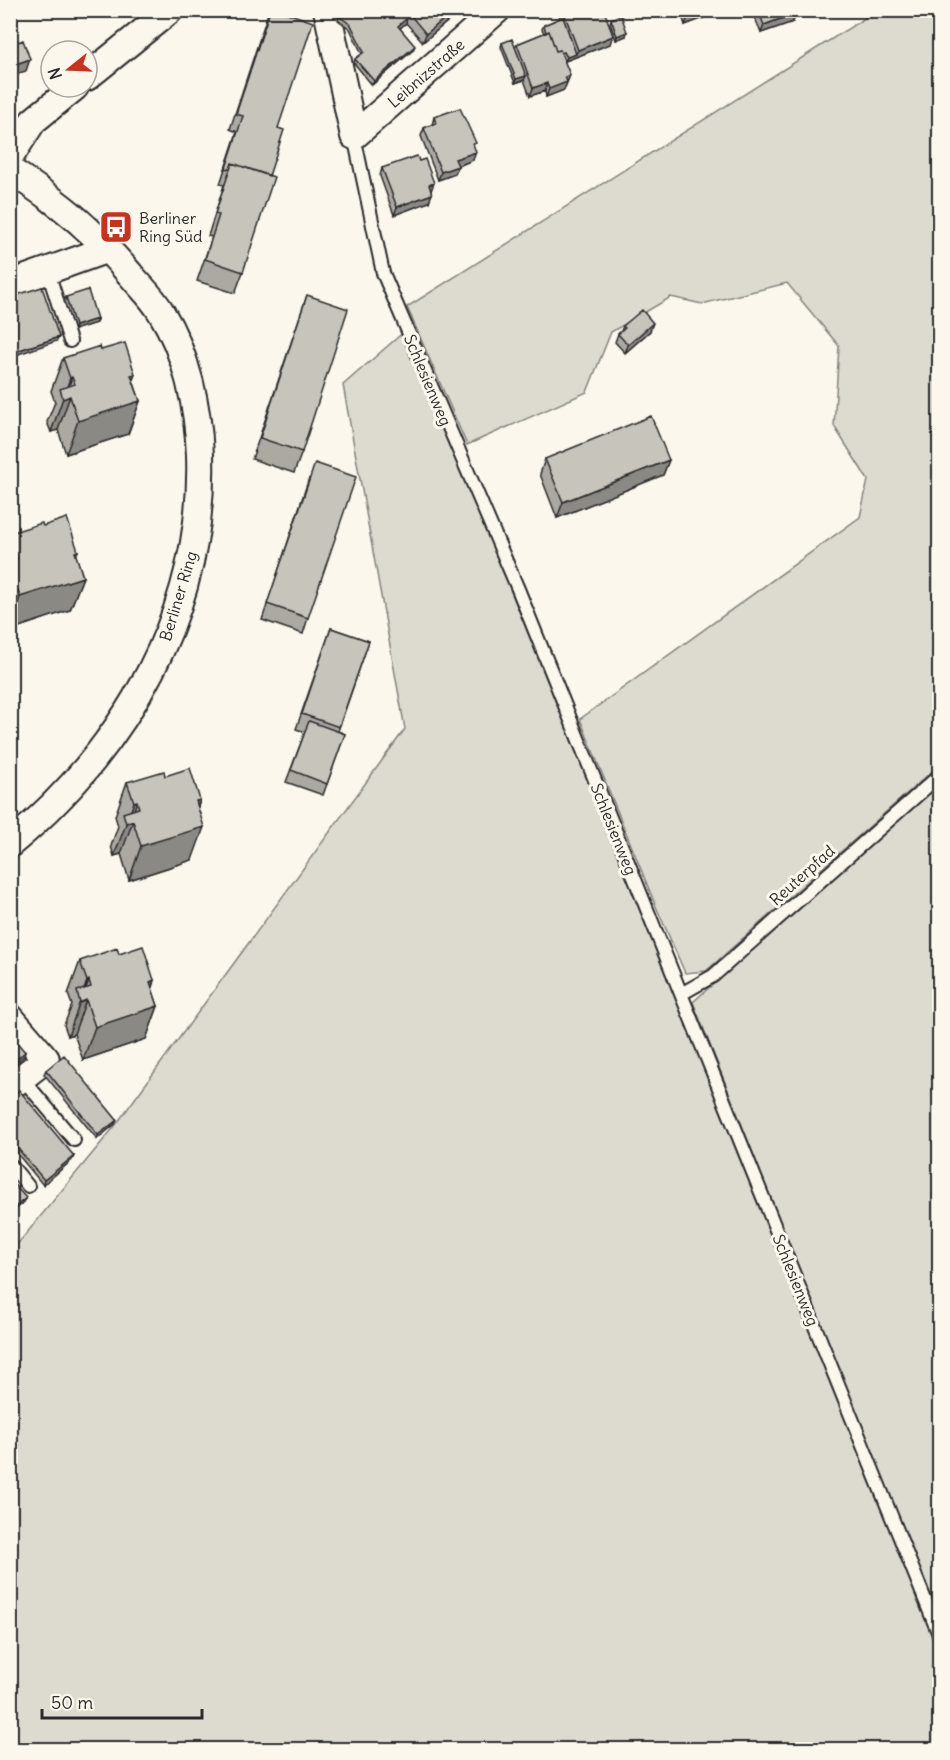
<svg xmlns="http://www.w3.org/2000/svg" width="950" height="1760" viewBox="0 0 950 1760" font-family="Delius,sans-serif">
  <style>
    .green { fill: #dddad0; stroke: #84827e; stroke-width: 1.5 }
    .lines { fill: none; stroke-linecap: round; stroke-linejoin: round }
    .service-casing { stroke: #2b2b2b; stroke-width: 16 }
    .minor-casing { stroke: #2b2b2b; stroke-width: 30 }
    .service { stroke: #fbf7ec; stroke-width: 12 }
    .minor { stroke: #fbf7ec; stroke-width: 26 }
    .wall { fill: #aba9a2; stroke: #2b2b2b; stroke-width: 1.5 }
    .shaded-wall { fill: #8b8984; stroke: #2b2b2b; stroke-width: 1.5 }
    .building { fill: #c7c4bc; stroke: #2b2b2b; stroke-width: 1.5 }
    .labels { text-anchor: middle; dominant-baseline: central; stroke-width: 6; stroke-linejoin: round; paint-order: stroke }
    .street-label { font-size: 16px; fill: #2b2b2b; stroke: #fbf7ec }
    .poi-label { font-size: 16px; fill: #2b2b2b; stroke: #fbf7ec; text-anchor: start }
  </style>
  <rect width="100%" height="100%" fill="#fbf7ec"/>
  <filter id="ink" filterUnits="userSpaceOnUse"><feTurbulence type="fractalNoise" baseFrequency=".0167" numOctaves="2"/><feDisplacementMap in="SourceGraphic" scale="12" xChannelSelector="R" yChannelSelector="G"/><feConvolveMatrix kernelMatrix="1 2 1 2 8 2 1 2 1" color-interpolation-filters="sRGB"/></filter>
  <g filter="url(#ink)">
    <path class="green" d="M876,11H939V765L706,971L685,973L655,904L580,719L860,517L868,480L834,426L839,346L787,283L702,304L671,297L611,332L587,392L467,445L407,307Z
      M406,330L939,1653V1749L11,1750V1252L115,1126L405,729L343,385Z
      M939,783V1621L693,1002Z"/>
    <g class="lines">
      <g class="service-casing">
        <path id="service" d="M354,136L383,273L518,589L940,1637
          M48,272L70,341
          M681,994L713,976L940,775
          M22,1078L74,1140
          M10,1164L28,1186"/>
      </g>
      <g class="minor-casing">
        <path id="minor" d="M327,10L354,136L497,10
          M87,77L170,10
          M10,157L33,121L75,87
          M10,170C36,188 63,206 86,228C102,242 116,258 130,274C140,286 153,298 161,312C187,354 198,407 200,455C205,609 127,747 10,844
          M10,284L108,249
          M10,1017L46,1059L10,1087"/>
      </g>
      <use href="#service" class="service"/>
      <use href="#minor" class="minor"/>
    </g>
    <path class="wall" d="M269,10L278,128L269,176L243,272L235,293L197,281L212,237L208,236L224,185L220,184L237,132L230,129Z
      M368,10H450L448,21L423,42L406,23L400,28L413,50L372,85L354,63L355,59L362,54L350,29L338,20L339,16L365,13Z
      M560,10H604L610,44L565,61L563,56H562L570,75L564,90L546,97L545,91L530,96L524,80L515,83L501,47L502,43L515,48L517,44L544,33L542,29L544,25L560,18L559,13Z
      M617,10H634L621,15L626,36L616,40L610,23L611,19L619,16Z
      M680,10H725L685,25Z
      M752,10H795L796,13L793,22L761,33Z
      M434,117L474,148L473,160L458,166L455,174L438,180L421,136L424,128L432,125Z
      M382,168L431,191L429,202L394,215L380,176Z
      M307,295L302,452L294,473L252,459Z
      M66,297L97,319L96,323L74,330L64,301Z
      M623,326L650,331L625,353L615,342L618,334L621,331Z
      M101,350L135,374L133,380L140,401L128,434L66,454L58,430L51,432L47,422L55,402L51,391L63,358Z
      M545,459L669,460L663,475L557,518L540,474Z
      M309,478L308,618L303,634L262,620Z
      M43,526L76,556L83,577L70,610L10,630V533Z
      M331,628L369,641L338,731L345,734L323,795L286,782L305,732L296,729Z
      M165,776L200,800L198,807L192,860L129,880L121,854L114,856L111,846L118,826L115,816L127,782Z
      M119,954L154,980L152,988L158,1006L146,1039L83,1060L74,1034L68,1036L64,1025L72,1005L68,994L80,961Z
      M46,1070L115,1124L97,1139L44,1074Z
      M10,1097L74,1156L72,1160L43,1185L10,1145Z"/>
    <path class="shaded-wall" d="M621,10H634L619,16Z
      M706,10H725L685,25L688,17Z
      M451,13L448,21L423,42L426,34Z
      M796,13L793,22L761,33L764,25Z
      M407,18L406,23L397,31L398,26Z
      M627,32L626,36L616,40L617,36Z
      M613,36L610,44L565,61L567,57L576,54L578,50Z
      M415,46L413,50L372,85L374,81Z
      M30,59L26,71L10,76V66Z
      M570,75L564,90L546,97L549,89L565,77Z
      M526,76L524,80L515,83L516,79Z
      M547,83L545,91L530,96L533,88Z
      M476,152L473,160L452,168L455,159Z
      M458,166L455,174L438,180L441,172Z
      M434,183L431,191L426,193L429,185Z
      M432,194L429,202L394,215L397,207Z
      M14,245L10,255V247Z
      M97,319L96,323L74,330L75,326Z
      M653,323L650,331L625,353L628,345Z
      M59,337L57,341L10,357V353Z
      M135,374L123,406L140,401L128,434L66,454L78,421L131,375Z
      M72,377L65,398L70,396L58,430L51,432L70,378Z
      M669,460L663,475L557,518L563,502Z
      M78,551L67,582L83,577L70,610L10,630V624L20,597L75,552Z
      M12,553H15L10,564V557Z
      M200,800L189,831L204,827L192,860L129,880L141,846L196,801Z
      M137,801L130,822L133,821L121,854L114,856L134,802Z
      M89,980L81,1002L86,1000L74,1034L68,1036L87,981Z
      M154,980L143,1011L158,1006L146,1039L83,1060L95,1027L150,982Z
      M25,1052L24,1056L10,1067V1064Z
      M117,1120L115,1124L97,1139L98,1135Z
      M74,1156L72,1160L43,1185L44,1180Z
      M26,1198L24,1202L10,1214L11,1210Z"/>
    <path class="building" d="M270,10H279L313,22L278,128L284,130L269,176L232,163L230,170L226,168L243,116L236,114Z
      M346,10H363L365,13L368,10H401L407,18L398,26L415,46L374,81L355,59L364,52L351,25L339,16Z
      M406,10H449L451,13L426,34Z
      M563,10H604L613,36L578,50Z
      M686,10H706L688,17Z
      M758,10H795L796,13L764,25Z
      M621,15L627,32L617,36L611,19Z
      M563,17L576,54L567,57L564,52L561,53L560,50L556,51L549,31L546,33L544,25Z
      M549,31L556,51L560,50L570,75L565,77L567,82L549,89L547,83L533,88L517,44Z
      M512,39L526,76L516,79L502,43Z
      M23,40L30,59L10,66V45Z
      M460,108L476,143L473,144L476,152L455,159L458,166L441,172L424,128L436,123L434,117Z
      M417,156L419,161L425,159L434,183L429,185L432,194L397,207L382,168Z
      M232,163L274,177L243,272L205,259L219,215L215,214Z
      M10,235L14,245L10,247Z
      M42,287L59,337L10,353V297Z
      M88,290L97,319L75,326L66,297Z
      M307,295L348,309L302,452L260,438Z
      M642,310L653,323L628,345L618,334L625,328L623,326Z
      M125,343L135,374L131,375L140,401L78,421L70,396L63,399L60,389L75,384L72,377L70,378L63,358L100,346L101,350Z
      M651,416L669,460L563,502L545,459Z
      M315,463L356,477L308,618L267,604Z
      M67,518L78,551L75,552L83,577L20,597L12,571H10V562L17,559L15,553H12L10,549V533L42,523L43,526Z
      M331,628L369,641L339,727L302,714Z
      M309,721L345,734L327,784L291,770Z
      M190,768L200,800L196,801L204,827L141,846L133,821L126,823L123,813L139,808L137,801L134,802L127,782L164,771L165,776Z
      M143,946L154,980L150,982L158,1006L95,1027L86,1000L80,1003L77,991L91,987L89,980L87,981L80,961L117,948L119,954Z
      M10,1034L25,1052L10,1064Z
      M64,1055L117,1120L98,1135L46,1070Z
      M19,1090L74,1156L44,1180L10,1139V1097Z
      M10,1180L26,1198L11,1210L10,1209Z"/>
  </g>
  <defs>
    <g id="bus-square" transform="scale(1.725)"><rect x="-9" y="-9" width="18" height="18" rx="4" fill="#c8321e" stroke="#fbf7ec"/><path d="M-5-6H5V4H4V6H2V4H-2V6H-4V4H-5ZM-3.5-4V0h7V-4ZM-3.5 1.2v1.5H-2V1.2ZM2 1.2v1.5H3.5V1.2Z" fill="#fff"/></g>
  </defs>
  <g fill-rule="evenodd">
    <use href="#bus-square" x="116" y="227"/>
  </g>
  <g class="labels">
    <g class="street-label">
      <text transform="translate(426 73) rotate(-41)">Leibnizstraße</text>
      <text transform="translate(428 380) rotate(67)">Schlesienweg</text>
      <text transform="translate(178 596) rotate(-73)">Berliner Ring</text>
      <text transform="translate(614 829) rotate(68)">Schlesienweg</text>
      <text transform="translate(802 875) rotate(-42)">Reuterpfad</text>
      <text transform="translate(796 1280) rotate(68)">Schlesienweg</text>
    </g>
    <g class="poi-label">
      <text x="139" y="218">Berliner<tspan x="139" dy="18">Ring Süd</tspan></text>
    </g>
  </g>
  <rect width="950" height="1760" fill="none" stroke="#fbf7ec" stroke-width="36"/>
  <rect x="18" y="18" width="914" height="1724" fill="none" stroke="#2b2b2b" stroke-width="2" filter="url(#ink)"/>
  <g transform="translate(69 69) rotate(252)"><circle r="28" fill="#fbf7ec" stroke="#a8a59f" stroke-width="1.5"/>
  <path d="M0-4.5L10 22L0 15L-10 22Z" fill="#c8321e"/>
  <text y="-9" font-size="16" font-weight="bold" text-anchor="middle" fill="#2b2b2b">N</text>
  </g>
  <path d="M42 1709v9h160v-9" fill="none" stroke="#2b2b2b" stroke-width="3"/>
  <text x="51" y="1709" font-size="18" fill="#2b2b2b" stroke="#fbf7ec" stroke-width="4.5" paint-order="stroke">50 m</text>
</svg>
